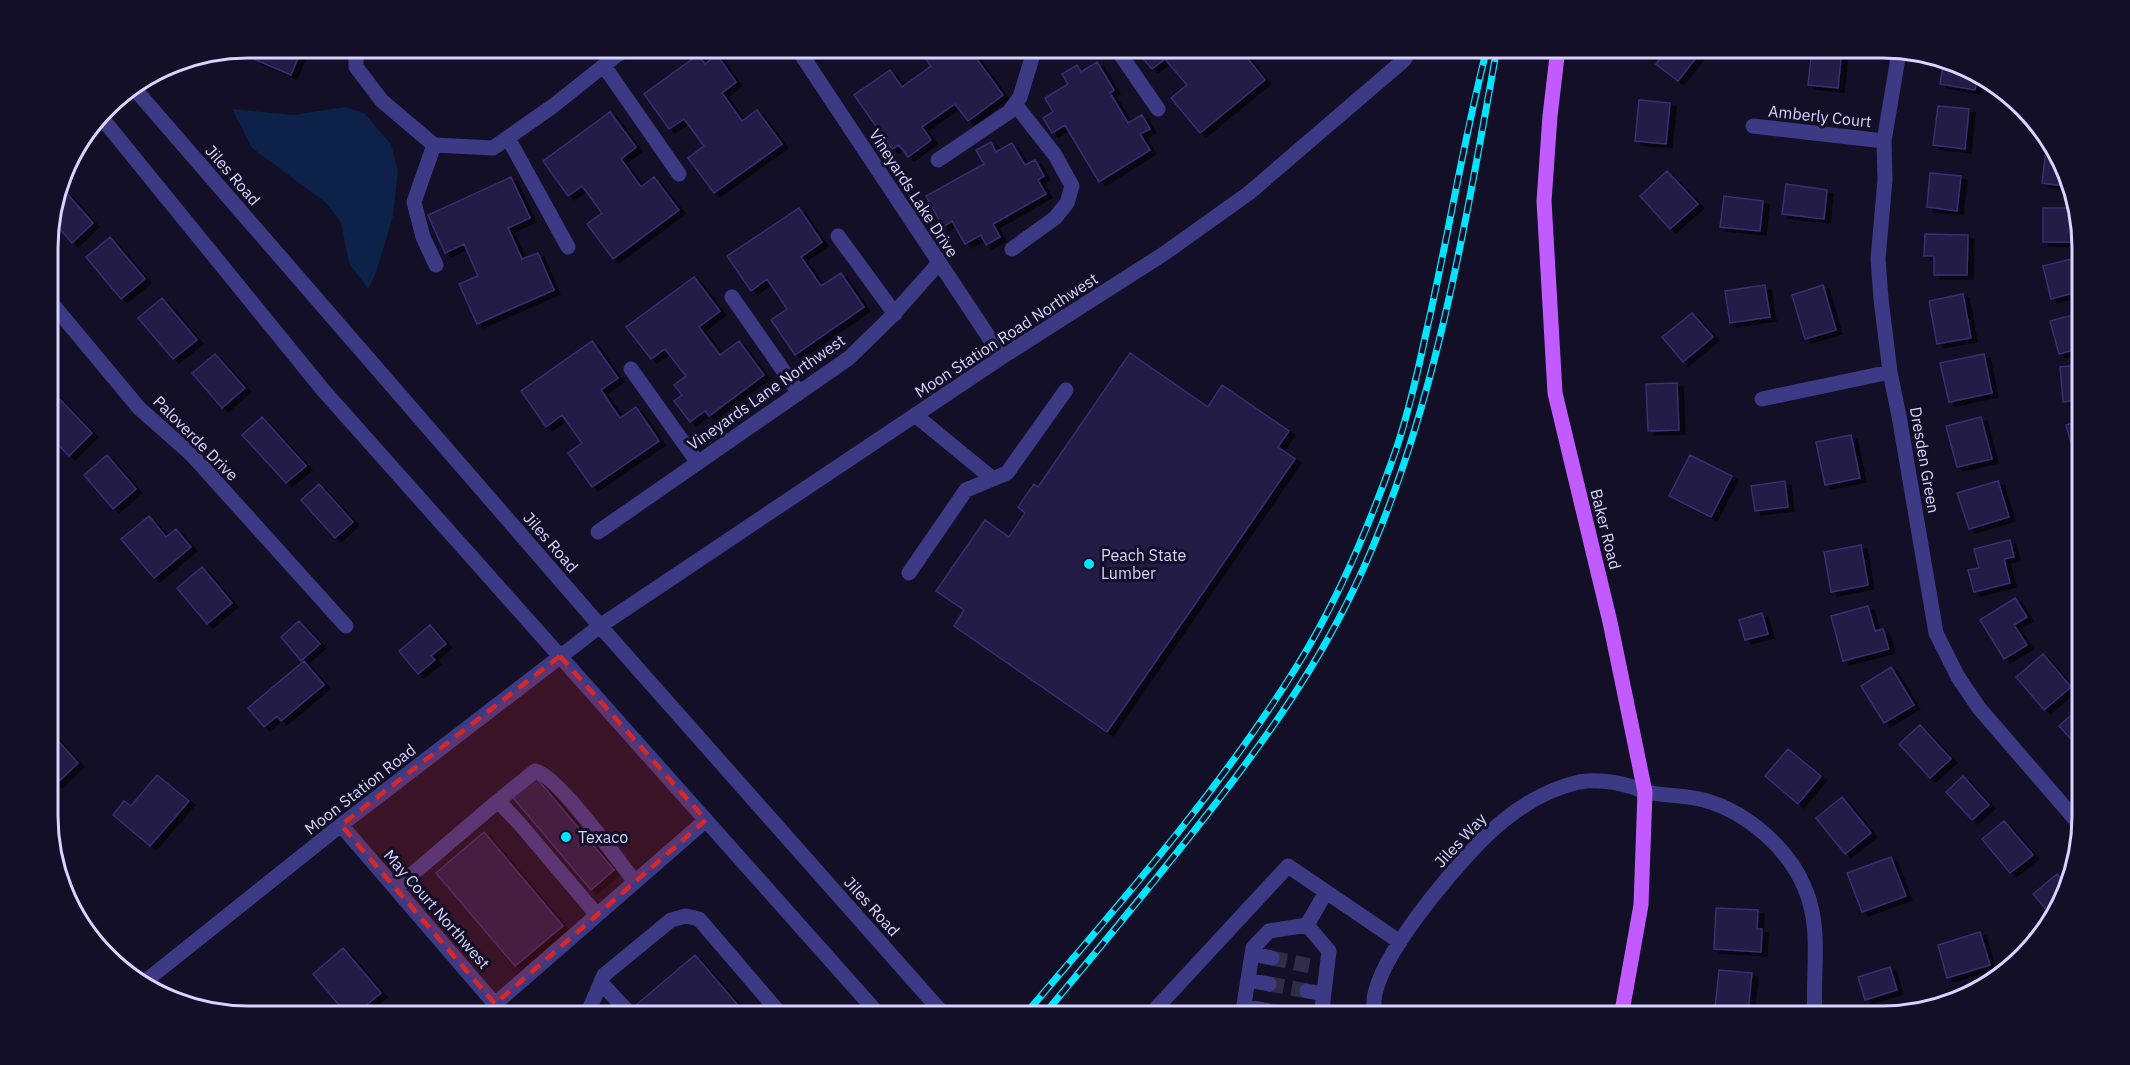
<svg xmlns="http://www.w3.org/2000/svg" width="2130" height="1065" viewBox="0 0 2130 1065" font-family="'IBM Plex Sans',sans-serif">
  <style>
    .water { fill: #0c2248 }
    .building { fill: #241b47; stroke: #3b2d73; stroke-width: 1.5; filter: url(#shadow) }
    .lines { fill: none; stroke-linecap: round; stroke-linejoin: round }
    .minor-tunnel { stroke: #312d47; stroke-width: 15; stroke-dasharray: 15 8; stroke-linecap: butt }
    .minor { stroke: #3d3a85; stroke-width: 15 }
    .major { stroke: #c25bff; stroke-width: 15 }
    .rail-casing { stroke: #00e5ff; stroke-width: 7 }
    .rail { stroke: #130f26; stroke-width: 4.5; stroke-dasharray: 14; stroke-linecap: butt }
    .marked { fill: #d62828; fill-opacity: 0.2; stroke: #d62828; stroke-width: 4.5; stroke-dasharray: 12 8; stroke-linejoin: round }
    .poi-dot { fill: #00e5ff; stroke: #130f26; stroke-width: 2 }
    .labels { text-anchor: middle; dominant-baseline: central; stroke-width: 6; stroke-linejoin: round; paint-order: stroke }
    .street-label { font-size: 16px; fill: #d9d4ff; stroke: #130f26 }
    .poi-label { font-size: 16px; fill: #d9d4ff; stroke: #130f26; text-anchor: start }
    .rim { fill: none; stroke: #d9d4ff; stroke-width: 3 }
  </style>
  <defs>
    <filter id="shadow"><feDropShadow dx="6" dy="4" stdDeviation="0" flood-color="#0009"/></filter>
  </defs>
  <rect width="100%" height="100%" fill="#130f26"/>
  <path class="water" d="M345,107L364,113L391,144L398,171L393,216L376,273L368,289L349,263L341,222L326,203L252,148L232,109L293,115Z"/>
  <path class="building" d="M259,48H302L291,75L254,59Z
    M923,48H969L1003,95L968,121L955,104L922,127L931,140L908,157L899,145L892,149L854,95L890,70L902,87L931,66L920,51Z
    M1134,48H1215L1224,59L1239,48L1265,80L1200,133L1171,98L1187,85L1165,59L1152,69Z
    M1668,48H1691L1699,54L1678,81L1656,64Z
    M1812,48L1842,49L1838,88L1808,85Z
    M698,55L705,64L717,55L736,82L722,93L742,121L757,110L782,144L714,193L688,158L704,146L684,119L669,129L644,94Z
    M1097,62L1114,90L1110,93L1128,123L1142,115L1150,129L1140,134L1150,150L1099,182L1065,125L1052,133L1043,118L1053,112L1045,98L1068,84L1062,74L1077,65L1081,72Z
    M1944,62L1970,68L1978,75L1975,90L1940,84Z
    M1639,100L1670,103L1666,144L1635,141Z
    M1938,106L1969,109L1965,149L1933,145Z
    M610,112L636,147L621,159L641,187L654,177L679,210L613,259L587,224L602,213L582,186L568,196L543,161Z
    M991,142L996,152L1012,143L1025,165L1035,160L1044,176L1038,180L1046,194L993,224L1000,237L986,245L981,235L965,244L952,221L943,227L926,196L984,164L976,150Z
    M2046,149H2050L2065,186L2042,183Z
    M1667,171L1698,204L1670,229L1640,196Z
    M1930,173L1961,176L1957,211L1927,207Z
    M511,177L530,218L508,228L522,259L538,253L554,290L477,324L459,284L478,276L464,244L445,253L428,215Z
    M1786,184L1827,190L1824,219L1782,214Z
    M63,189L93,223L72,243L52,220L60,192Z
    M1724,196L1763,201L1760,231L1720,227Z
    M799,208L822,242L801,257L821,286L841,273L864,307L795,355L771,320L787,309L767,279L751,291L727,256Z
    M2043,208H2074L2075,242H2043Z
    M1925,234L1968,235L1967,275H1934V256H1924Z
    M110,237L145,279L121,299L86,257Z
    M2076,258L2080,276L2081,291L2051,299L2043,266Z
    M694,277L720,311L699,327L720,355L739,341L764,375L709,416L705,411L690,422L674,401L682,395L674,385L686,376L665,349L651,359L626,327Z
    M1765,285L1770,317L1730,323L1725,291Z
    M1823,285L1836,330L1805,339L1792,295Z
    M1963,294L1971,338L1937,344L1929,301Z
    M162,298L197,340L173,359L138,318Z
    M1692,313L1713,337L1683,362L1662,337Z
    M2081,313V348L2059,354L2050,321Z
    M592,341L618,378L601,390L620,418L636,407L659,441L592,487L568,453L582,443L562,415L546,427L521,391Z
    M1130,353L1208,407L1222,385L1289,431L1278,447L1295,459L1107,732L954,626L964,610L936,591L985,520L1009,537L1025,513L1018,507L1034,484L1038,487Z
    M215,354L245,388L222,408L192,373Z
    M1984,354L1992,393L1949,402L1940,363Z
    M2081,365V400L2063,402L2060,367Z
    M1677,383L1679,430L1648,431L1646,384Z
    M51,390L92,433L69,456L49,435V392Z
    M262,417L306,466L286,483L242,435Z
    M1981,417L1992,459L1957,467L1946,426Z
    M2081,421V456L2075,457L2066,425Z
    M1851,435L1860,478L1825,485L1816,442Z
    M107,455L136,489L113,509L84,475Z
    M1690,455L1732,476L1711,517L1669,496Z
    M1785,481L1788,507L1755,511L1751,486Z
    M1998,481L2009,517L1969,529L1957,493Z
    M319,484L353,522L335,538L301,500Z
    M149,516L166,537L176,529L191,547L154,578L121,539Z
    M2010,540L2014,557L2004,559L2010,583L1974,592L1968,570L1979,568L1974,549Z
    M1861,545L1868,585L1831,592L1824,552Z
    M202,567L232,603L207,624L177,588Z
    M2015,598L2027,617L2014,625L2027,645L2004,659L1980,620Z
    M1868,606L1875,631L1883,629L1889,649L1843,661L1831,616Z
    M1762,613L1768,634L1745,640L1739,620Z
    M299,621L320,644L301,661L281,637Z
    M430,625L446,644L431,656L435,660L418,674L399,651Z
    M2043,654L2071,687L2044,710L2016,677Z
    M304,661L324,685L281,721L277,716L264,727L248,708Z
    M1891,667L1914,705L1884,723L1861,686Z
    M2079,708L2082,711V751L2059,726Z
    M1920,725L1951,759L1930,778L1899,744Z
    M50,732L78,763L56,784L50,776Z
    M1788,749L1821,776L1798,804L1765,776Z
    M533,774L614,870L591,890L510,794Z
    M157,775L189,801L150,846L113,815L124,801L131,806Z
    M1963,776L1989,805L1972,820L1946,792Z
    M1842,797L1871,833L1845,854L1816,818Z
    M2004,821L2033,855L2010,873L1982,839Z
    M484,832L563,926L515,966L436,873Z
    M1891,857L1906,896L1862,912L1847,873Z
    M2057,874L2066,885L2062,905L2052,916L2033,894Z
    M1716,908L1758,910L1757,929H1762L1761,952L1714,949Z
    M1980,932L1990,965L1947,978L1938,945Z
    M343,948L381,993L352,1017H349L313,974Z
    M695,955L748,1017H643L635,1006Z
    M1890,967L1897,990L1865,1000L1858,977Z
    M1719,970L1752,973L1748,1011L1715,1008Z"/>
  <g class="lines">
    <path class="minor-tunnel" d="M1272,958L1311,966
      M1269,984L1307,991
      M1265,1010L1305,1017"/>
    <path class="minor" d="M356,48V67L382,101L434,145L493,148L553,106L617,55L630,48
      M797,48L1002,357
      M1116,48L1158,109
      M1899,52L1884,141L1885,180L1878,259L1881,299L1890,372L1899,416L1936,633L1958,677L1979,708L2080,825
      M604,66L679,174
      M133,87L600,626L946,1017
      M101,117L323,390L881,1017
      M1753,126L1884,141
      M508,138L568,247
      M434,145L414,202L423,237L436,265
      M938,160L1009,112L1020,97L1035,48
      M838,236L895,314
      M1012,249L1055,218L1067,203L1072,186L1055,155L1015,104
      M732,297L799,393
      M49,300L139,408L192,455L346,626
      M631,369L698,463
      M1762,399L1890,372
      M915,415L993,479
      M598,532L849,358L891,317L939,263
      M909,573L966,490L1007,473L1066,390
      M498,801L535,771C556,774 619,861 635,882
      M341,825L506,1017
      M396,888L498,801L519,823L597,915
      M1307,925L1329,951L1321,1017
      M1307,925L1326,892
      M1252,954L1272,958
      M1248,980L1269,984
      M143,983L341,825L600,626L1002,357L1162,255L1249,193L1404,60L1411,48
      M601,983L633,1017
      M1307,991L1323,994
      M495,1004L706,820
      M1244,1006L1265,1010
      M586,1017L604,975L671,920L686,916L699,919L783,1017
      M1148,1017L1288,866L1400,942
      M1242,1017L1253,948L1269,931L1307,925
      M1305,1017H1306
      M1373,1017C1374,1008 1373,998 1376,990C1387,946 1467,849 1503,821C1525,803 1552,788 1579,782C1596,779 1617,782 1633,787C1637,789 1642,791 1646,792C1665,796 1685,795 1704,800C1747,812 1790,849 1806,891C1822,931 1812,975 1815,1017"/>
    <path class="major" d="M1558,48L1550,116L1544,201L1555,393L1610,622L1645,792L1641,905L1621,1017"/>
    <g class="rail-casing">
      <path id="rail" d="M1023,1017C1119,904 1219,792 1297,666C1337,602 1367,531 1392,461C1407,420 1417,376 1426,333C1448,238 1463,142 1487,48
        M1042,1017C1097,951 1152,885 1205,817C1264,742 1319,665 1359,578C1435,414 1465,225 1497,48"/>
    </g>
    <use href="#rail" class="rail"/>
  </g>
  <path class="marked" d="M560,656L706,820L495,1004L341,825Z"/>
  <g class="poi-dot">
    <circle cx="1089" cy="564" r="6"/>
    <circle cx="566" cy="837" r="6"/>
  </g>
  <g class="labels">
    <g class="street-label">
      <text transform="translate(1820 116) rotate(6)">Amberly Court</text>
      <text transform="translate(233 175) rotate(49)">Jiles Road</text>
      <text transform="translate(914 193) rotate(57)">Vineyards Lake Drive</text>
      <text transform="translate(1006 335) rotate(-33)">Moon Station Road Northwest</text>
      <text transform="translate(766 392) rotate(-35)">Vineyards Lane Northwest</text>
      <text transform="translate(196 438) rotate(45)">Paloverde Drive</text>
      <text transform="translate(1925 460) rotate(80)">Dresden Green</text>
      <text transform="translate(1606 529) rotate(76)">Baker Road</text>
      <text transform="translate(551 542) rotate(49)">Jiles Road</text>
      <text transform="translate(360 789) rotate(-38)">Moon Station Road</text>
      <text transform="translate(1460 840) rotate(-47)">Jiles Way</text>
      <text transform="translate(872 906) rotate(48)">Jiles Road</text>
      <text transform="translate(437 909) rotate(49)">May Court Northwest</text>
    </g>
    <g class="poi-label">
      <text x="1101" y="555">Peach State<tspan x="1101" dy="18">Lumber</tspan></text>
      <text x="578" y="837">Texaco</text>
    </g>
  </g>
  <path d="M0 0H2130V1065H0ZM248 58H1882A190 190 0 0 1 2072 248V816A190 190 0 0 1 1882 1006H248A190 190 0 0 1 58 816V248A190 190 0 0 1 248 58Z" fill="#130f26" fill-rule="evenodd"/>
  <path class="rim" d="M248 58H1882A190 190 0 0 1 2072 248V816A190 190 0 0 1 1882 1006H248A190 190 0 0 1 58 816V248A190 190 0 0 1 248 58Z"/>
</svg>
